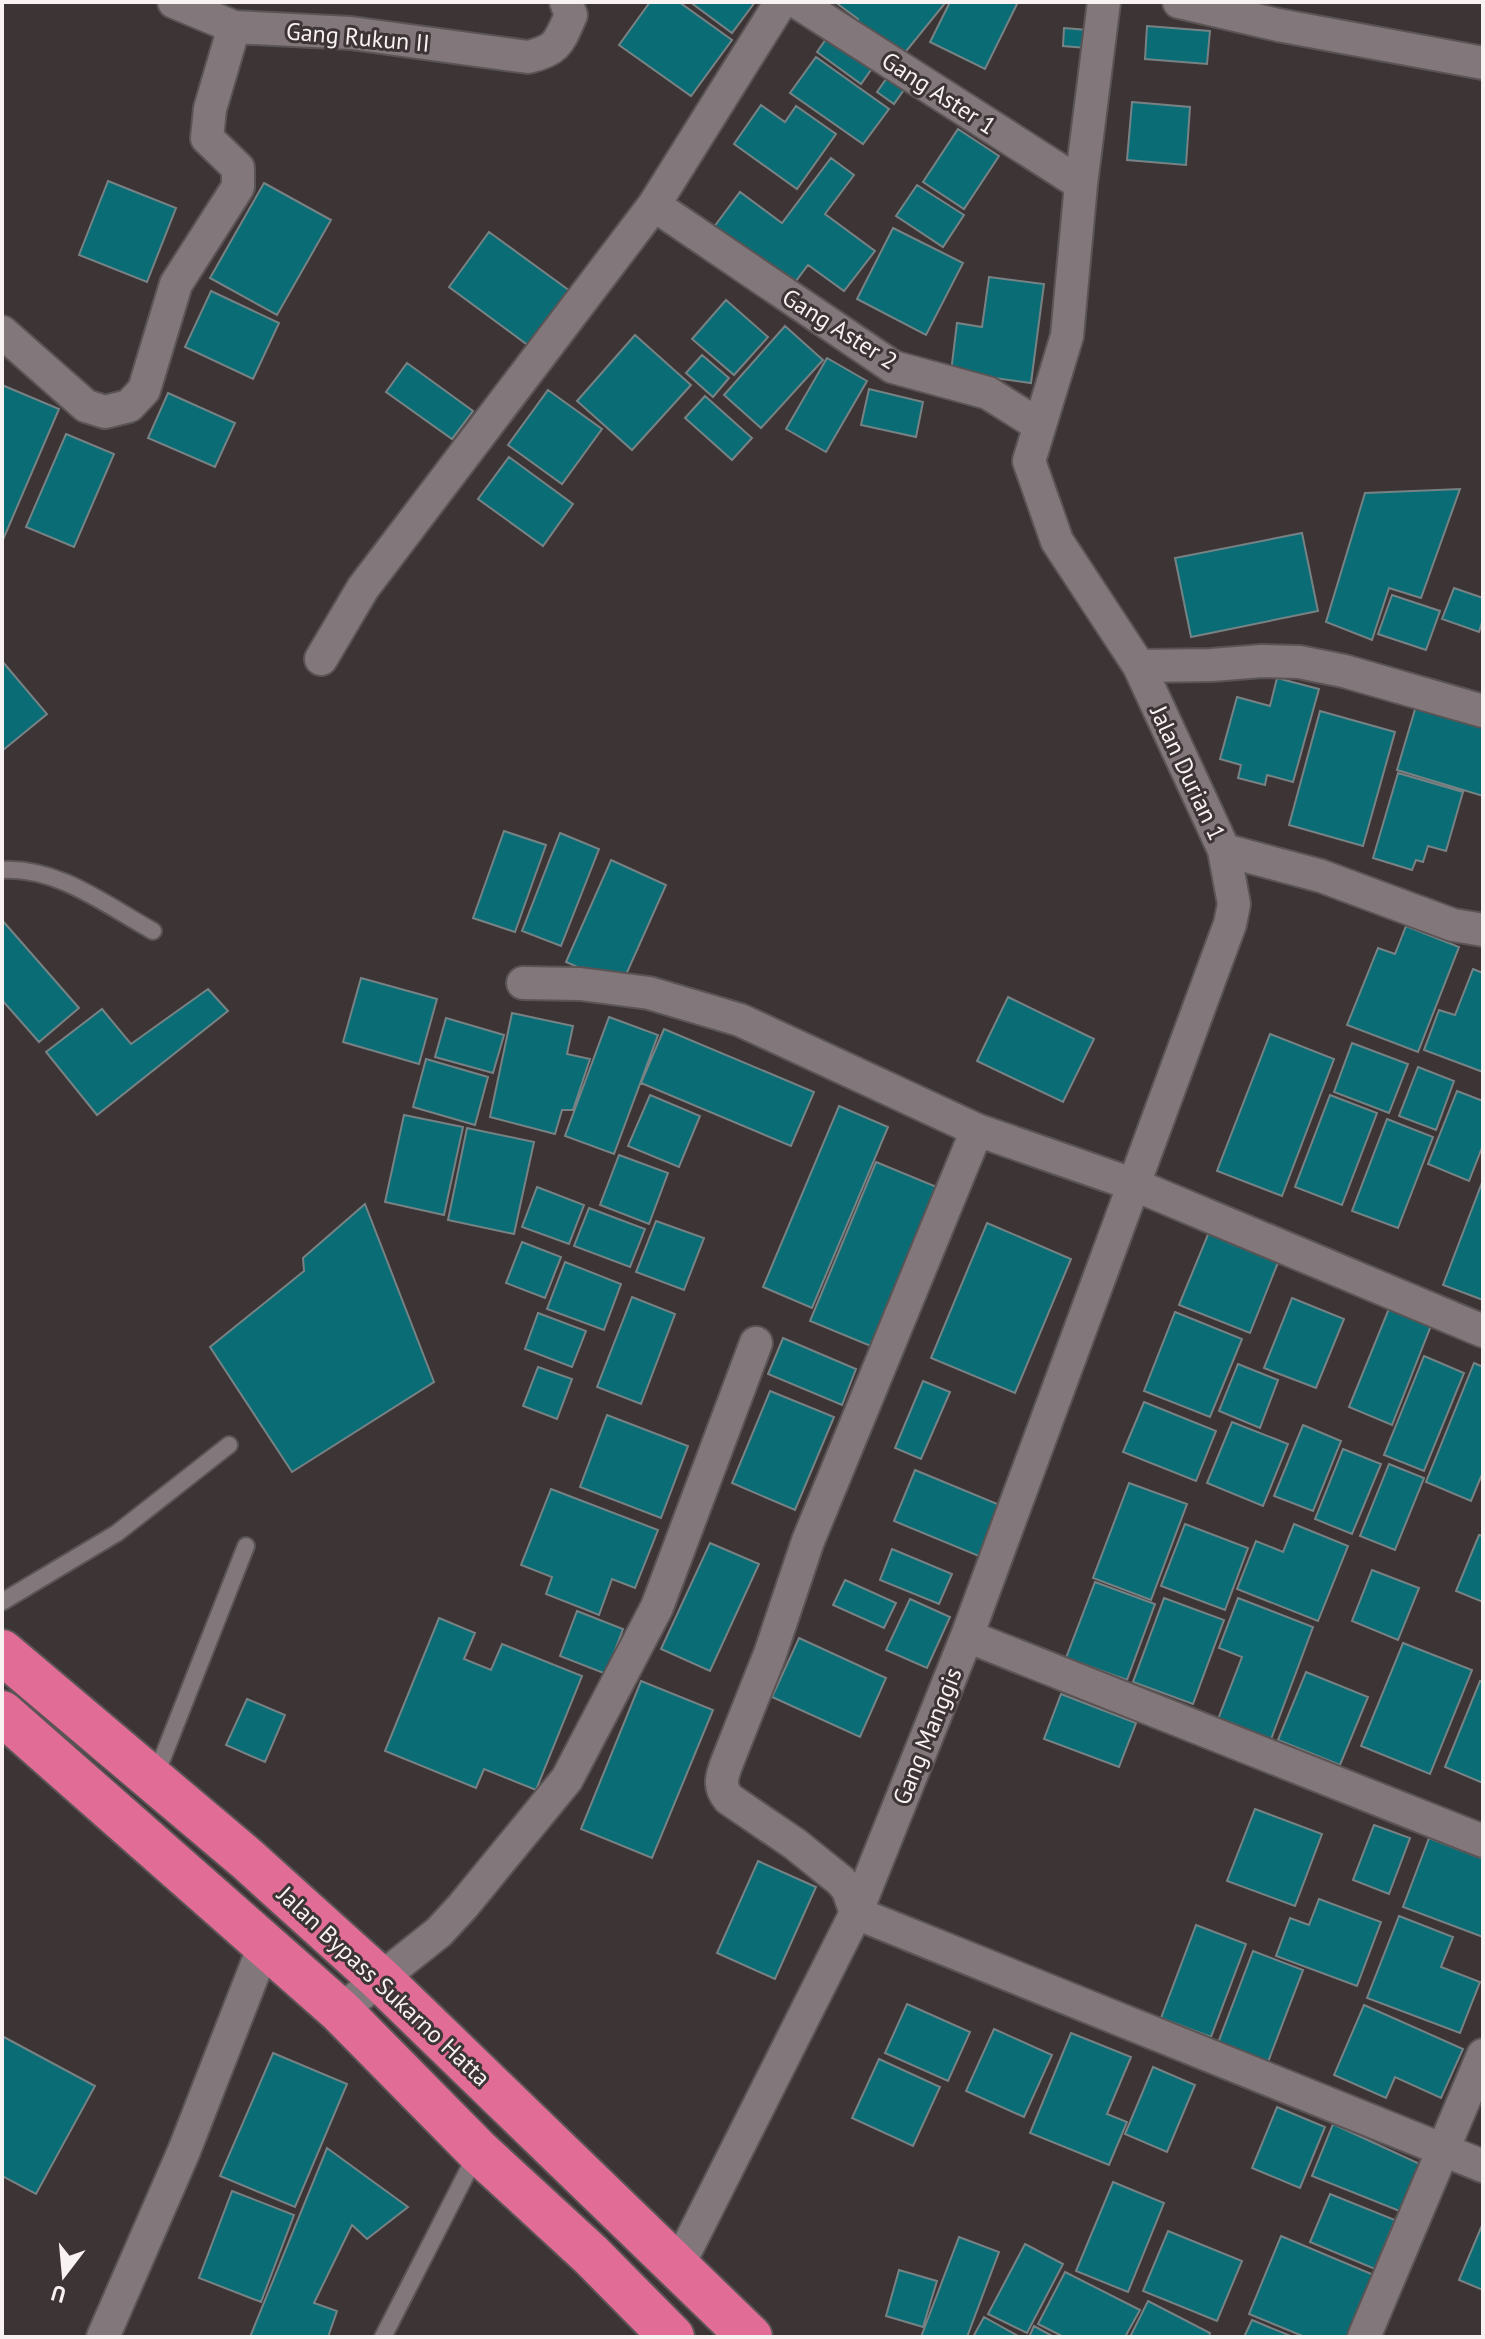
<svg xmlns="http://www.w3.org/2000/svg" width="1485" height="2339" viewBox="0 0 1485 2339" font-family="'PT Sans',sans-serif">
  <style>
    .building { fill: #0a6d76; stroke: #778284; stroke-width: 2 }
    .lines { fill: none; stroke-linecap: round; stroke-linejoin: round }
    .lane-casing { stroke: #5b5455; stroke-width: 20 }
    .street-casing { stroke: #5b5455; stroke-width: 36 }
    .highway-casing { stroke: #5b5455; stroke-width: 48 }
    .lane { stroke: #82777a; stroke-width: 16 }
    .street { stroke: #82777a; stroke-width: 32 }
    .highway { stroke: #e16c96; stroke-width: 44 }
    .labels { text-anchor: middle; dominant-baseline: central; stroke-width: 6; stroke-linejoin: round; paint-order: stroke }
    .street-label { font-size: 24px; fill: #f8f2f3; stroke: #3d3436 }
  </style>
  <rect width="100%" height="100%" fill="#3d3436"/>
  <path class="building" d="M650,2H679L732,40L691,96L619,45Z
    M690,2H755L732,33Z
    M835,2H946L899,60L849,31L858,19Z
    M950,2H1018L985,69L930,42Z
    M1147,26L1210,31L1207,64L1145,59Z
    M1064,28L1087,30L1086,48L1063,46Z
    M833,29L878,60L861,84L817,52Z
    M816,57L889,109L863,144L790,93Z
    M891,72L908,84L894,104L877,92Z
    M1132,102L1190,107L1186,165L1127,160Z
    M761,105L785,122L796,106L836,134L797,189L734,144Z
    M958,129L999,156L964,209L923,182Z
    M831,158L854,175L825,214L875,251L844,291L808,265L790,289L711,231L740,192L782,223Z
    M108,181L176,208L147,282L79,255Z
    M264,183L331,220L277,315L210,278Z
    M917,185L964,215L943,247L896,216Z
    M893,228L963,263L926,335L857,299Z
    M489,232L570,291L529,346L449,287Z
    M989,277L1044,284L1031,383L951,372L957,323L982,327Z
    M211,291L279,323L253,379L185,347Z
    M726,300L768,337L734,375L692,339Z
    M785,326L823,360L761,428L724,395Z
    M635,335L691,385L632,450L577,401Z
    M702,355L729,378L713,397L686,373Z
    M827,358L867,381L826,452L786,429Z
    M407,363L473,411L452,439L386,392Z
    M2,385L59,409L2,542Z
    M869,389L923,402L916,437L861,425Z
    M548,390L602,429L562,484L508,445Z
    M168,393L235,423L215,467L148,438Z
    M705,396L752,438L732,460L685,418Z
    M66,434L114,454L74,547L26,527Z
    M509,457L573,504L543,546L478,499Z
    M1460,489L1421,598L1389,588L1372,640L1326,622L1365,493Z
    M1302,533L1318,611L1191,637L1175,558Z
    M1454,588L1483,598V619L1479,632L1442,619Z
    M1392,595L1440,611L1426,650L1378,634Z
    M2,661L47,714L2,751Z
    M1277,678L1319,689L1293,782L1267,775L1265,785L1238,778L1241,765L1220,759L1237,697L1270,706Z
    M1416,706L1483,726V796L1397,770Z
    M1320,711L1395,732L1363,846L1289,825Z
    M1398,773L1463,792L1446,851L1428,846L1423,862L1416,860L1412,870L1373,858Z
    M504,831L546,845L515,932L473,918Z
    M560,833L599,849L561,946L522,931Z
    M611,860L666,885L621,986L566,962Z
    M2,920L79,1008L39,1042L2,1000Z
    M1406,926L1459,947L1418,1052L1347,1025L1378,948L1395,954Z
    M1473,969L1483,973V1072L1424,1050L1439,1010L1455,1015Z
    M361,978L437,999L419,1064L343,1042Z
    M208,989L228,1011L97,1115L46,1052L102,1009L131,1044Z
    M1008,997L1094,1039L1063,1102L977,1061Z
    M512,1013L573,1026L567,1054L590,1059L573,1110H562L555,1134L490,1117Z
    M609,1017L658,1035L614,1154L565,1136Z
    M446,1018L504,1035L493,1073L435,1057Z
    M664,1029L814,1092L791,1146L641,1083Z
    M1270,1034L1334,1059L1282,1196L1217,1171Z
    M1352,1043L1408,1064L1389,1113L1334,1092Z
    M426,1059L488,1077L475,1125L413,1107Z
    M1418,1067L1454,1081L1436,1130L1399,1116Z
    M1457,1091L1483,1101V1145L1469,1181L1428,1164Z
    M650,1095L700,1116L679,1167L628,1146Z
    M1330,1095L1377,1113L1342,1205L1295,1187Z
    M839,1106L888,1127L812,1308L763,1287Z
    M404,1115L463,1127L444,1215L385,1202Z
    M1387,1119L1433,1137L1398,1228L1352,1211Z
    M467,1128L534,1142L514,1234L448,1220Z
    M619,1155L668,1173L649,1224L600,1205Z
    M876,1162L944,1190L878,1349L810,1321Z
    M1483,1180V1300L1443,1285Z
    M537,1187L584,1205L569,1244L522,1227Z
    M365,1204L434,1382L292,1472L210,1347L304,1271L303,1258Z
    M589,1208L645,1229L630,1267L574,1246Z
    M656,1221L704,1238L684,1290L636,1272Z
    M987,1223L1071,1259L1015,1393L931,1358Z
    M1209,1232L1279,1260L1250,1333L1179,1305Z
    M522,1242L561,1257L545,1298L506,1283Z
    M565,1262L621,1284L604,1330L547,1309Z
    M632,1297L675,1314L641,1404L597,1387Z
    M1292,1298L1344,1319L1316,1388L1264,1368Z
    M1390,1306L1432,1323L1392,1425L1349,1407Z
    M1175,1312L1242,1339L1210,1417L1144,1391Z
    M538,1313L586,1331L572,1367L525,1349Z
    M783,1338L856,1369L842,1405L768,1374Z
    M1424,1356L1464,1373L1424,1471L1384,1455Z
    M1474,1363L1483,1367V1472L1471,1501L1426,1482Z
    M1238,1364L1278,1380L1260,1428L1219,1411Z
    M538,1367L572,1379L557,1419L523,1406Z
    M923,1381L950,1392L921,1459L895,1448Z
    M770,1391L834,1417L795,1510L732,1483Z
    M1144,1402L1216,1431L1196,1481L1123,1452Z
    M607,1415L688,1446L661,1518L580,1487Z
    M1232,1422L1288,1444L1263,1506L1207,1483Z
    M1303,1425L1341,1441L1313,1511L1274,1496Z
    M1343,1449L1381,1464L1352,1534L1315,1519Z
    M1389,1464L1424,1478L1395,1550L1360,1536Z
    M915,1470L1007,1508L986,1559L894,1521Z
    M1129,1483L1187,1504L1151,1600L1093,1578Z
    M551,1489L658,1530L635,1588L612,1579L599,1615L546,1594L552,1577L521,1565Z
    M1185,1524L1248,1548L1225,1610L1161,1586Z
    M1294,1524L1348,1546L1318,1621L1237,1589L1256,1541L1283,1552Z
    M1479,1535L1483,1536V1602L1456,1591Z
    M710,1543L759,1564L710,1671L661,1649Z
    M892,1549L952,1574L939,1604L880,1580Z
    M1372,1570L1419,1588L1398,1640L1352,1621Z
    M845,1580L896,1603L884,1628L833,1605Z
    M1095,1582L1155,1604L1127,1680L1066,1658Z
    M1164,1598L1224,1620L1193,1704L1133,1682Z
    M1238,1598L1313,1627L1270,1742L1217,1722L1242,1657L1219,1648Z
    M910,1599L950,1617L927,1668L886,1650Z
    M577,1611L623,1629L606,1674L560,1656Z
    M439,1618L475,1633L464,1659L491,1670L502,1644L582,1676L536,1790L484,1769L476,1788L385,1751Z
    M799,1638L886,1678L860,1737L772,1697Z
    M1403,1643L1472,1670L1430,1774L1361,1746Z
    M1306,1672L1368,1697L1340,1765L1278,1740Z
    M641,1681L713,1710L652,1858L581,1829Z
    M1480,1681L1483,1682V1783L1445,1767Z
    M1061,1694L1136,1723L1119,1767L1044,1739Z
    M247,1699L285,1715L265,1762L226,1745Z
    M1255,1809L1322,1834L1295,1906L1227,1881Z
    M1374,1825L1410,1838L1389,1894L1353,1880Z
    M1429,1838L1483,1859V1937L1403,1907Z
    M758,1861L816,1887L775,1979L717,1953Z
    M1319,1899L1381,1922L1357,1986L1276,1956L1290,1918L1309,1925Z
    M1399,1916L1453,1937L1441,1967L1480,1982L1460,2033L1367,1998Z
    M1196,1925L1246,1944L1211,2037L1161,2018Z
    M1253,1951L1303,1970L1268,2062L1218,2043Z
    M907,2004L970,2032L948,2081L885,2053Z
    M1364,2005L1463,2049L1441,2098L1395,2077L1386,2098L1334,2075Z
    M994,2029L1052,2055L1024,2117L966,2091Z
    M1071,2033L1131,2057L1107,2114L1127,2122L1109,2165L1030,2133Z
    M2,2036L95,2086L36,2194L2,2176Z
    M273,2053L347,2084L295,2207L220,2176Z
    M879,2059L940,2087L913,2146L852,2118Z
    M1153,2067L1195,2085L1167,2152L1125,2134Z
    M1277,2107L1325,2127L1300,2188L1252,2168Z
    M1333,2124L1422,2165L1402,2212L1312,2176Z
    M327,2148L408,2207L367,2239L352,2225L314,2303L337,2311L328,2337H250Z
    M1113,2182L1164,2203L1128,2292L1076,2271Z
    M232,2191L294,2215L261,2302L199,2278Z
    M1330,2194L1395,2220L1375,2269L1310,2242Z
    M1483,2223V2290L1459,2280Z
    M1168,2231L1242,2261L1217,2321L1143,2291Z
    M1281,2236L1381,2278L1356,2337H1305L1249,2314Z
    M959,2237L999,2252L967,2337H921Z
    M1025,2244L1063,2264L1027,2333L988,2314Z
    M899,2270L937,2281L923,2327L886,2316Z
    M1065,2272L1140,2310L1125,2337H1064L1038,2324Z
    M1148,2301L1210,2333L1209,2337H1130Z
    M984,2317L1020,2337H973Z
    M1252,2320L1293,2337H1244Z
    M1034,2326L1054,2337H1029Z"/>
  <g class="lines">
    <g class="lane-casing">
      <path id="lane" d="M2,870C58,867 106,905 153,931
        M2,1602L117,1533L229,1445
        M155,1777L246,1546
        M383,2337L477,2153"/>
    </g>
    <g class="street-casing">
      <path id="street" d="M174,2L234,27L351,33L528,57C558,50 559,42 571,15L566,2
        M797,2L1081,184
        M1179,2L1278,25L1483,63
        M654,205L893,367L988,393L1039,425
        M2,332L86,406L105,412L129,406L144,390L176,284L238,187V168L207,138L210,109L234,27
        M321,659L363,588L654,205L781,2
        M1139,666L1212,665L1262,661L1299,662L1344,671L1483,711
        M1224,850L1321,876L1453,925L1483,930
        M523,983L580,984L649,993L740,1020L977,1130L1135,1185L1483,1331
        M977,1130L808,1541L770,1654L726,1765C721,1779 719,1787 729,1799L795,1844L841,1881L848,1890L856,1913L1483,2166
        M967,1636L1483,1841
        M340,2011L439,1932L463,1906L567,1779L657,1607L756,1343
        M677,2268L856,1913L967,1636L1230,924L1234,904L1224,850L1139,666L1057,541L1029,461L1067,336L1081,184L1104,2
        M103,2337L184,2151L264,1946
        M1364,2337L1483,2055"/>
    </g>
    <g class="highway-casing">
      <path id="highway" d="M2,1652L247,1859L380,1979L750,2337
        M2,1713L340,2011L478,2151L591,2255L672,2337"/>
    </g>
    <use href="#lane" class="lane"/>
    <use href="#street" class="street"/>
    <use href="#highway" class="highway"/>
  </g>
  <g class="labels">
    <g class="street-label">
      <text transform="translate(358 37) rotate(5)">Gang Rukun II</text>
      <text transform="translate(939 93) rotate(33)">Gang Aster 1</text>
      <text transform="translate(840 329) rotate(32)">Gang Aster 2</text>
      <text transform="translate(1188 773) rotate(65)">Jalan Durian 1</text>
      <text transform="translate(927 1736) rotate(-68)">Gang Manggis</text>
      <text transform="translate(384 1986) rotate(43)">Jalan Bypass Sukarno Hatta</text>
    </g>
  </g>
  <rect width="1485" height="2339" fill="none" stroke="#f8f2f3" stroke-width="8"/>
  <g transform="translate(64 2275) rotate(196)" stroke="#3d3436" stroke-width="6" paint-order="stroke">
  <path d="M0-6L14 30L0 20L-14 30Z" fill="#f8f2f3"/>
  <text y="-12" font-size="22" font-weight="bold" text-anchor="middle" fill="#f8f2f3">U</text>
  </g>
</svg>
